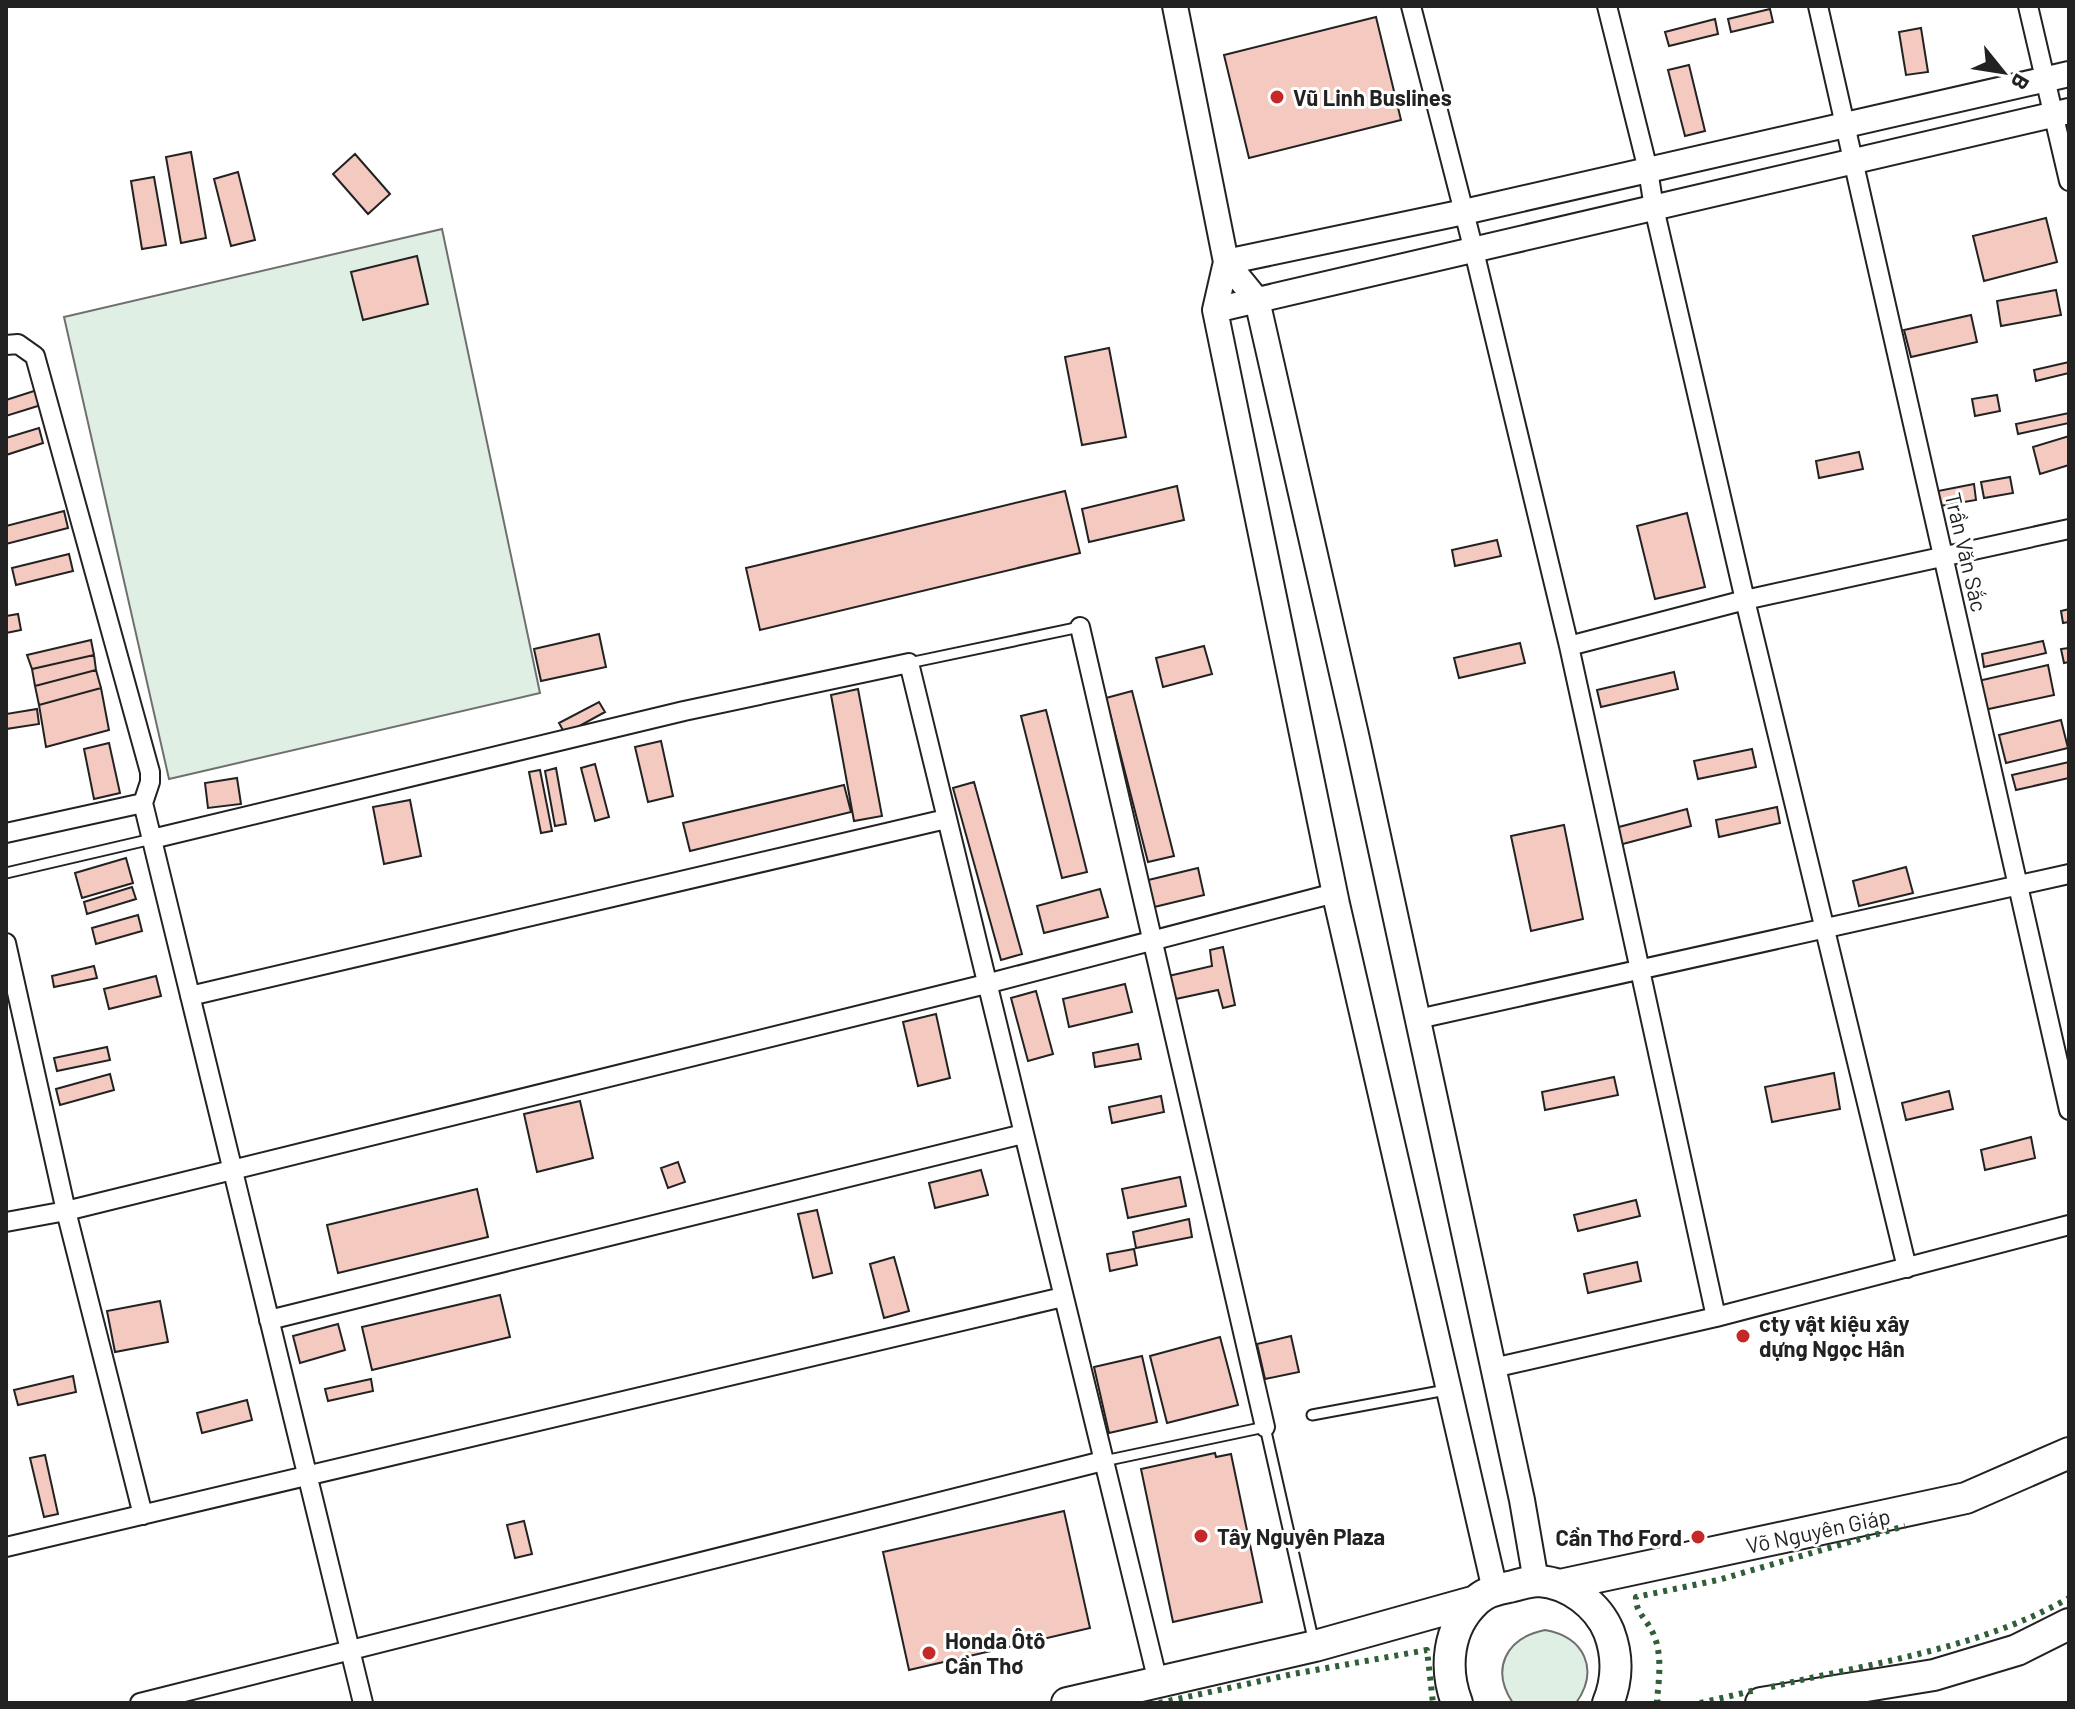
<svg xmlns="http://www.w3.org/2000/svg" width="2075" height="1709" viewBox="0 0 2075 1709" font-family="Barlow,sans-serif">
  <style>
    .green { fill: #e0efe3; stroke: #6f6f6f; stroke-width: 2 }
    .building { fill: #f3c9c0; stroke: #222; stroke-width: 2 }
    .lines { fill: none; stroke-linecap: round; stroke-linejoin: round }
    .service-casing { stroke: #222; stroke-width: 13 }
    .minor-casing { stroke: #222; stroke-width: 22 }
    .tertiary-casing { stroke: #222; stroke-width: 28 }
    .trunk-casing { stroke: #222; stroke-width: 34 }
    .service { stroke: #fff; stroke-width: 9 }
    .minor { stroke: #fff; stroke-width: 18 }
    .tertiary { stroke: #fff; stroke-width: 24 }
    .trunk { stroke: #fff; stroke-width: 30 }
    .hedge { stroke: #2f5e38; stroke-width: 6; stroke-dasharray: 4 6; stroke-linecap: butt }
    .poi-dot { fill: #c62828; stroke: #fff; stroke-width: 3 }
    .labels { text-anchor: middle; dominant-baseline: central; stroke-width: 6; stroke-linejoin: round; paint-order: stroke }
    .poi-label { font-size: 22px; font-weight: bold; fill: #222; stroke: #fff; text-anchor: start }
    .street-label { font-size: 22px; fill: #222; stroke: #fff }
  </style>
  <rect width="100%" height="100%" fill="#fff"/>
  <path class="green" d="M442,229L540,693L169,779L64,317Z
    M1545,1630C1584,1637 1600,1669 1576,1703H1513C1490,1669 1506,1638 1545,1630Z"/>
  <path class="building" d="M1770,9L1773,22L1731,32L1728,19Z
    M1376,17L1401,120L1249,158L1224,55Z
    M1715,19L1718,34L1669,46L1665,32Z
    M1921,28L1928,72L1906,75L1899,32Z
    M1689,65L1705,131L1685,136L1668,70Z
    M191,152L206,238L181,243L166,157Z
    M355,154L390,194L368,214L333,174Z
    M238,172L255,240L231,246L214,179Z
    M154,177L166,245L142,249L131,181Z
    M2046,218L2057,262L1984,281L1973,236Z
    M417,256L428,304L363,320L351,272Z
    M2056,290L2061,315L2001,326L1997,301Z
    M1971,315L1977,342L1911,357L1904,330Z
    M1109,348L1126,437L1082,445L1065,357Z
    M2069,362V373L2036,381L2034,370Z
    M37,390L41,405L6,416V400Z
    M1997,395L2000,411L1975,416L1972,399Z
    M2069,413V423L2018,434L2016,424Z
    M39,428L43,443L6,455V438Z
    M2069,436V465L2040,474L2033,447Z
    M1859,452L1863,469L1819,478L1816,461Z
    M2010,477L2013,493L1984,498L1981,482Z
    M1974,484L1976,500L1940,506L1938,491Z
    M1177,486L1184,520L1089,542L1082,509Z
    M1065,491L1080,553L760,630L746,568Z
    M64,511L68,528L6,544V526Z
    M1687,513L1705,587L1655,599L1637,526Z
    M1497,540L1501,556L1455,566L1452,550Z
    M69,554L73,571L16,585L12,568Z
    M2069,609V622L2063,623L2061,611Z
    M18,614L21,630L6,633V616Z
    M599,634L606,667L541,681L534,649Z
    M91,640L94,655L32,669L27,655Z
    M2043,641L2046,653L1984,667L1982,654Z
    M1520,643L1525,663L1459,678L1454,658Z
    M1204,646L1212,674L1163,687L1156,658Z
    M2069,648V662L2064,663L2061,649Z
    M94,655L96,670L35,686L32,669Z
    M2048,665L2054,695L1984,710L1978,681Z
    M96,670L101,688L39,705L35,686Z
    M1674,672L1678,689L1601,707L1597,690Z
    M101,688L109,730L46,747L39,705Z
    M858,689L882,816L854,821L831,695Z
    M1132,691L1174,856L1148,862L1106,698Z
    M599,702L605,712L565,734L559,723Z
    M37,709L39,724L6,729V714Z
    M1046,710L1087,872L1062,878L1021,716Z
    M2061,720L2068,748L2006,763L1999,735Z
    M661,741L673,796L648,802L635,747Z
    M109,743L120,793L94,799L84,749Z
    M1752,749L1756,767L1698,779L1694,761Z
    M2069,762V778L2016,790L2012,775Z
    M595,764L609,817L595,821L581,768Z
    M556,768L566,824L555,826L545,771Z
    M540,770L552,831L541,833L529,772Z
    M237,778L241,804L208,808L205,783Z
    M974,782L1022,954L1001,960L953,788Z
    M844,785L851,812L690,851L683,823Z
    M410,800L421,856L384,864L373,807Z
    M1777,807L1780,823L1719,837L1716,820Z
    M1687,809L1691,826L1619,845L1615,828Z
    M1564,825L1583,919L1531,931L1511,836Z
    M126,858L133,883L82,898L75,873Z
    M1906,867L1913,893L1859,906L1853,881Z
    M1198,868L1204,895L1146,909L1140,882Z
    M132,887L136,899L87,914L84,902Z
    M1100,889L1108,917L1044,933L1037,906Z
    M138,915L142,931L96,944L92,928Z
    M1223,947L1235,1005L1223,1008L1218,990L1171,1000L1164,977L1212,966L1210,950Z
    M94,966L97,978L54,987L52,976Z
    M156,976L161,996L109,1009L104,989Z
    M1125,984L1132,1012L1069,1027L1063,999Z
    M1036,991L1053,1054L1028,1061L1011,998Z
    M936,1014L950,1078L918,1086L903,1022Z
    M1138,1044L1141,1059L1095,1067L1093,1053Z
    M107,1047L110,1060L57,1071L54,1058Z
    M1834,1073L1840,1109L1772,1122L1765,1087Z
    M110,1074L114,1090L60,1105L56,1089Z
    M1614,1077L1618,1095L1545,1110L1542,1092Z
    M1949,1091L1953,1109L1906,1120L1902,1103Z
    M1161,1096L1164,1112L1112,1123L1109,1107Z
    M580,1101L593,1158L537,1172L524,1114Z
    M2031,1137L2035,1158L1985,1170L1981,1150Z
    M678,1162L685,1182L668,1188L661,1168Z
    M981,1170L988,1195L935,1208L929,1183Z
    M1180,1177L1186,1206L1128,1218L1122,1189Z
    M477,1189L488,1237L338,1273L327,1225Z
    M1636,1200L1640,1216L1578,1231L1574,1215Z
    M817,1210L832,1273L813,1278L798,1214Z
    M1189,1219L1192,1237L1136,1248L1133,1232Z
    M1134,1249L1137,1265L1110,1271L1107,1254Z
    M894,1257L909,1311L884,1318L870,1264Z
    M1637,1262L1641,1281L1588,1293L1584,1274Z
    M500,1295L510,1337L372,1370L362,1327Z
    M160,1301L168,1342L115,1352L107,1311Z
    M338,1324L345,1350L300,1363L293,1336Z
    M1291,1336L1299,1372L1265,1379L1257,1344Z
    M1220,1337L1238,1405L1167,1423L1150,1356Z
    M1142,1356L1157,1422L1109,1433L1094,1367Z
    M73,1376L76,1392L18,1405L14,1390Z
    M371,1379L373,1391L328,1401L325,1389Z
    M247,1400L252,1420L202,1433L197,1413Z
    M1215,1453L1216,1457L1231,1454L1262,1602L1173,1622L1141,1469Z
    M45,1455L58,1514L44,1517L30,1458Z
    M1064,1511L1090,1628L909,1670L883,1552Z
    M524,1521L532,1554L515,1558L507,1525Z"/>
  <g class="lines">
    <g class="service-casing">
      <path id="service" d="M909,663L1080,627
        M6,873L152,839
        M1312,1415L1446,1390
        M1104,1461L1265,1427L1314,1643"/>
    </g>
    <g class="minor-casing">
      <path id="minor" d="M1411,6L1474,251L1569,646L1716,1317
        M1607,6L1648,170L1654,208L1745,600L1907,1268
        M1818,6L2069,1110
        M2028,6L2069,181
        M6,345L18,344L35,356L150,772V782L143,803L363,1703
        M1080,627L1265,1427
        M1569,646L1745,600L2069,529
        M6,833L143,803
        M152,839L684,711L909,663L1158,1682
        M6,943L66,1211L143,1515
        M190,996L946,819
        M1418,1019L2069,874
        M6,1222L66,1211L986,984L1335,893
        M269,1320L1023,1134
        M1493,1368L1716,1317L2069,1225
        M6,1547L1063,1297
        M140,1703L1103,1461"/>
    </g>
    <g class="tertiary-casing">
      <path id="tertiary" d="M1175,6L1226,262L1215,310L1337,904L1495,1590
        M1226,262L1257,300L1357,739L1522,1500L1536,1581
        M1226,262L1464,212L2069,74
        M1215,310L2069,111"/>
    </g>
    <g class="trunk-casing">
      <path id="trunk" d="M1560,1585L1966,1498L2069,1453
        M1067,1703L1315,1646L1476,1601
        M1457,1703C1444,1669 1447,1628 1476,1601C1484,1593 1497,1589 1509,1587C1518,1585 1529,1581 1539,1581C1569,1583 1598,1605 1609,1632C1618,1656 1618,1679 1608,1703
        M1761,1703L1934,1675L2017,1650L2069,1624"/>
    </g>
    <use href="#service" class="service"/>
    <use href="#minor" class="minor"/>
    <use href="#tertiary" class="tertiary"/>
    <use href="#trunk" class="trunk"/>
    <path class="hedge" d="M1771,1687C1871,1663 1979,1649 2069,1598
      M1159,1703L1293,1674L1427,1650L1433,1703
      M1659,1703L1657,1701C1659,1677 1663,1653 1652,1631C1646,1619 1635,1611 1636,1597L1718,1580L1905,1526
      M1700,1703L1756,1690"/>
  </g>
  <g class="poi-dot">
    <circle cx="1277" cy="97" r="8"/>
    <circle cx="1743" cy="1336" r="8"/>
    <circle cx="1201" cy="1536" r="8"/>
    <circle cx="1698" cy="1537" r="8"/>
    <circle cx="929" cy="1653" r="8"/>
  </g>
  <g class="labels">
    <g class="poi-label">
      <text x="1293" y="97">Vũ Linh Buslines</text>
      <text x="1759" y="1323">cty vật kiệu xây<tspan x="1759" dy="25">dựng Ngọc Hân</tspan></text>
      <text x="1217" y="1536">Tây Nguyên Plaza</text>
      <text x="1682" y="1537" text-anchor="end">Cần Thơ Ford</text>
      <text x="945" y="1640">Honda Ôtô<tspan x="945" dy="25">Cần Thơ</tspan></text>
    </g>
    <g class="street-label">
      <text transform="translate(1967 552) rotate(77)">Trần Văn Sắc</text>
      <text transform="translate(1818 1530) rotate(-12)">Võ Nguyên Giáp</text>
    </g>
  </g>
  <rect width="2075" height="1709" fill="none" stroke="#222222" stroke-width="16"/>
  <g transform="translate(2003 72) rotate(120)" stroke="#ffffff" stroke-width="6" paint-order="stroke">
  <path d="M0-6L14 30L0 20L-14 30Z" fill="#222222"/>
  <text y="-12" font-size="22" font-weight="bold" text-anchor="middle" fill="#222222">B</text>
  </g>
</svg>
